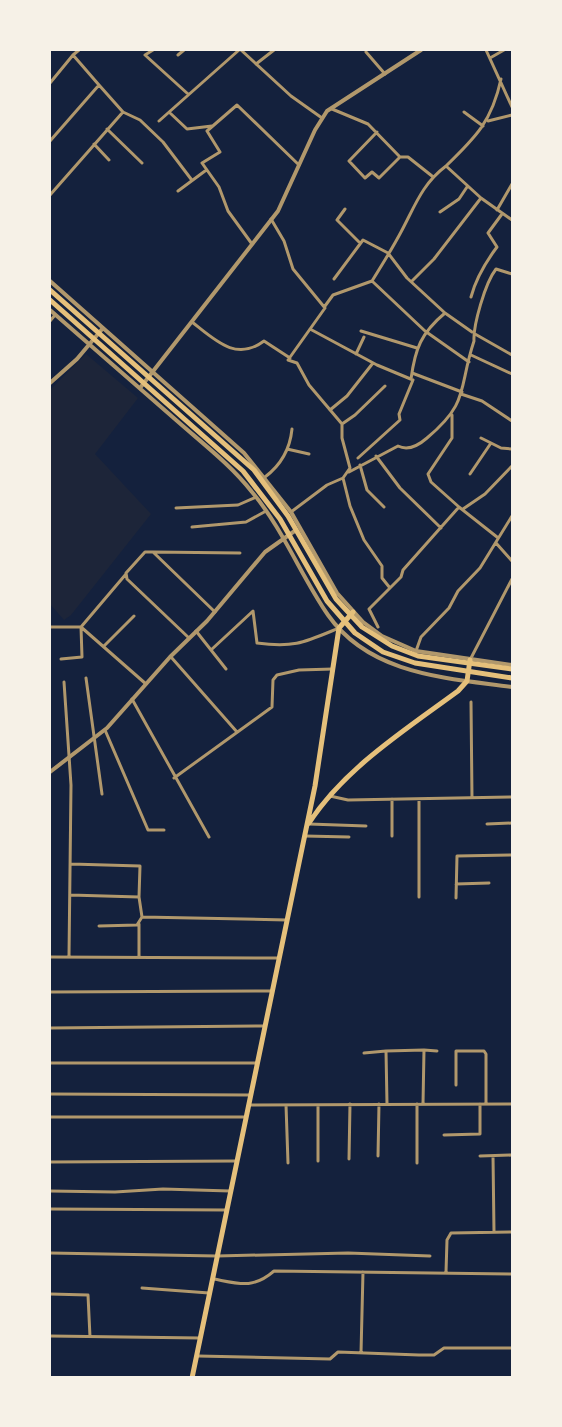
<svg xmlns="http://www.w3.org/2000/svg" width="562" height="1427" viewBox="0 0 562 1427" font-family="Manrope,sans-serif">
  <style>
    .green { fill: #1d2539 }
    .lines { fill: none; stroke-linecap: round; stroke-linejoin: round }
    .minor { stroke: #b1986c; stroke-width: 3 }
    .tertiary { stroke: #b1986c; stroke-width: 4 }
    .primary { stroke: #e5c07b; stroke-width: 5 }
    .trunk { stroke: #e5c07b; stroke-width: 5 }
  </style>
  <rect width="100%" height="100%" fill="#14213d"/>
  <path class="green" d="M86,354L138,398L95,454L151,514L71,615L64,620L50,604V390Z"/>
  <g class="lines">
    <path class="minor" d="M153,50L145,55L188,94
      M241,50L291,96L322,118
      M486,50L512,107
      M366,52L385,74
      M73,55L79,50
      M178,55L184,50
      M490,58L504,50
      M256,64L274,50
      M501,79C492,121 476,137 446,166L481,198L512,220
      M50,83L73,55L99,85
      M332,109L368,124L400,157H408L432,176
      M169,112L187,129L212,126
      M464,112L483,126
      M159,121L239,50
      M488,121L512,115
      M107,129L142,163
      M377,132L349,161L365,178L372,172L379,178L400,157
      M50,141L99,85L123,112L140,120L163,142L191,179
      M94,144L109,160
      M446,166C422,184 415,206 401,232C392,249 382,265 372,281L425,331L469,362
      M178,191L205,171
      M50,195L123,112
      M345,209L337,220L360,243
      M497,210L512,184
      M440,212L459,199L467,187
      M271,219L284,241L293,269L325,308L288,360L297,363L309,385L342,424V438L350,468L343,478L327,485L291,512
      M252,244L228,211L219,187L202,163L220,152L207,131L237,105L299,165
      M334,279L363,240L388,253L407,278L445,313C421,333 415,349 411,379
      M412,281L434,259L481,198
      M471,297C476,278 485,263 497,247L488,233L502,214
      M325,306L333,295L372,281
      M445,313L472,332
      M50,321L55,315
      M192,322C215,340 236,362 264,341L290,358
      M310,329L377,365L413,380L399,414L400,420L358,458
      M361,331L417,348
      M475,334L512,355
      M356,354L364,337
      M471,355L512,374
      M412,373L462,392
      M461,394L482,401L512,421
      M330,410L347,396L373,363
      M452,415V438L428,474L431,482L459,507
      M342,424L355,415L385,386
      M481,438L501,448L512,449
      M287,449L309,454
      M376,456L400,488L441,528
      M360,465L367,490L384,507
      M349,472L398,446C408,451 419,445 427,438C470,402 458,389 474,341C473,326 485,283 496,269L512,274
      M470,474L491,443
      M265,477C281,465 290,449 292,429
      M343,478L350,506L364,540L382,566V578L390,588
      M176,508L238,505L256,497
      M463,509L485,494L512,466
      M192,527L246,522L266,511
      M496,543L512,561
      M153,552L240,553
      M50,627H81L146,684
      M378,627L369,609L401,577L403,570L459,507L497,537
      M196,631L226,669
      M189,638L127,579L126,573L145,552H153L215,612
      M105,645L134,616
      M211,650L253,611L257,643C295,648 305,642 339,628
      M416,651L421,637L449,608L458,591L480,568L512,516
      M171,657L237,732
      M61,659L82,657L81,627L126,574
      M470,660L512,579
      M86,678L102,794
      M64,682L71,785L69,956
      M132,699L209,837
      M471,702L472,798
      M105,730L148,830H164
      M174,778L272,707L273,680L277,675L299,670L333,669
      M330,796L348,800L512,797
      M309,824L366,826
      M487,824L512,823
      M305,836L349,837
      M392,836V799
      M71,864L140,866L139,897
      M456,884L489,883
      M70,895L139,897L142,917
      M419,897V799
      M456,898L457,856L512,855
      M139,924V956
      M99,926L137,925L142,917L287,920
      M50,957L279,958
      M50,992L272,991
      M50,1028L264,1026
      M386,1051L424,1050
      M364,1053L386,1051L387,1104
      M50,1063H257
      M456,1085V1051H484L486,1054V1104
      M50,1094L250,1095
      M423,1104L424,1050L437,1051
      M250,1105L512,1104
      M286,1105L288,1163
      M50,1117H245
      M444,1135L480,1134V1104
      M378,1156L379,1104
      M480,1156L512,1155
      M493,1156L494,1232
      M349,1159L350,1104
      M318,1161V1105
      M50,1162L236,1161
      M417,1163V1104
      M50,1191L115,1192L163,1189L230,1191
      M50,1209L226,1210
      M50,1253L217,1256L348,1253L430,1256
      M446,1272L447,1240L451,1233L512,1232
      M214,1279C240,1284 253,1289 274,1271L512,1274
      M142,1288L209,1293
      M50,1294L88,1295L90,1337
      M50,1336L200,1338
      M361,1353L363,1272
      M198,1356L330,1359L338,1352L419,1355H434L444,1348H512"/>
    <path class="tertiary" d="M50,281L244,453L291,512L337,593L363,622L382,636L416,651L512,665
      M50,310C92,347 134,383 176,420C202,443 231,465 252,492C283,529 301,576 328,615C370,675 447,678 512,687
      M50,383L77,359L103,328
      M140,388L278,211L315,130L327,111L421,50
      M50,772L107,728L170,657L207,621L265,552L296,530"/>
    <path class="primary" d="M309,823C345,768 405,730 458,691L467,681L470,660
      M192,1378L315,786L339,628L353,612"/>
    <path class="trunk" d="M50,290L254,470L288,516L336,599L362,627L392,646L418,656L512,669
      M50,300L243,471L280,519L327,601L355,633L383,652L415,663L512,678"/>
  </g>
  <rect width="562" height="1427" fill="none" stroke="#f6f1e7" stroke-width="102"/>
</svg>
